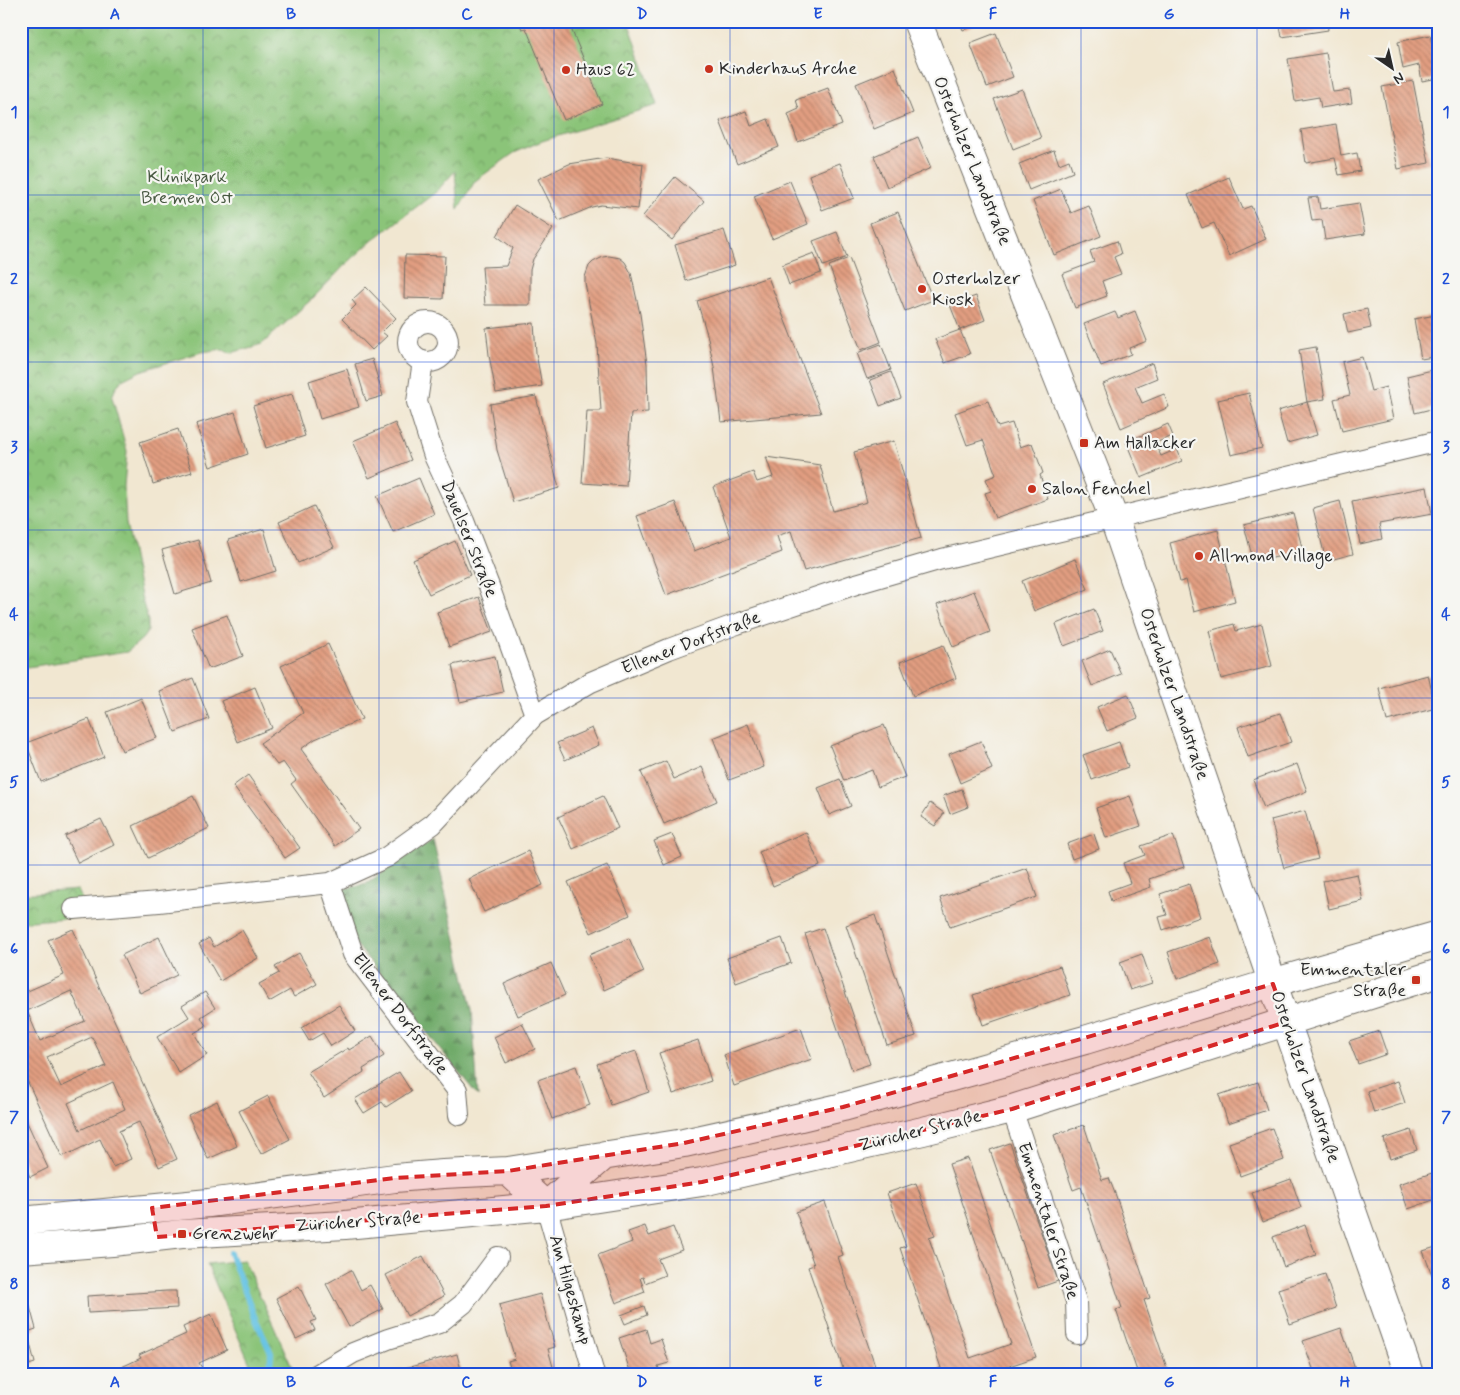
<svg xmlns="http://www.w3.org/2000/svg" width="1460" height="1395" viewBox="0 0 1460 1395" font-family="Mynerve,sans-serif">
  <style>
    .forest { fill: url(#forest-firs); stroke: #4e6a4a }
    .park { fill: url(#park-crowns); stroke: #5b7852 }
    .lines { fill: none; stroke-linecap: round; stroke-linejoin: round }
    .stream { stroke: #65c2e3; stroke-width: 6 }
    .building { fill: url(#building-back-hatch); fill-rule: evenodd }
    .street-casing { stroke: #706d65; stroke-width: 22 }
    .secondary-casing { stroke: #706d65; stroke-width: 30 }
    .street { stroke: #fff; stroke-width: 20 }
    .secondary { stroke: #fff; stroke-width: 28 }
    .marked { fill: #d62828; fill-opacity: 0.2; stroke: #d62828; stroke-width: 4; stroke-dasharray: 10 6; stroke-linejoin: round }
    .grid { fill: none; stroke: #1d4ed8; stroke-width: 1; stroke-opacity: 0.55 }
    .poi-dot { fill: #c8321e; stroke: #f6f6f2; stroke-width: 2 }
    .labels { text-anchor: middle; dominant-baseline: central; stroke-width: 4.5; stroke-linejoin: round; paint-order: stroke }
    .poi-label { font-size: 18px; fill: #2b2b2b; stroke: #f6f6f2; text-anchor: start }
    .street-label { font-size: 18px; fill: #2b2b2b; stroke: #f6f6f2 }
    .park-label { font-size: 18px; fill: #485942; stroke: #f6f6f2 }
    .neatline { fill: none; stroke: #1d4ed8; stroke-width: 2 }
    .grid-label { font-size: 16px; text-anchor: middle; font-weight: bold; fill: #1d4ed8 }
  </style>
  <defs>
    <pattern id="forest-firs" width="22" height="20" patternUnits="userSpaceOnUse" patternTransform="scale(1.25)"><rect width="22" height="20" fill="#70aa69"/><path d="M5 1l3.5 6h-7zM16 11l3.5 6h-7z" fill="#5c8b57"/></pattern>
    <pattern id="park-crowns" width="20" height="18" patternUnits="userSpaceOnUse" patternTransform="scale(1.25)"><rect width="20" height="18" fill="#8bc479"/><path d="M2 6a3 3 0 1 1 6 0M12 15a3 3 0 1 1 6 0" fill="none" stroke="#729f63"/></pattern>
    <pattern id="building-back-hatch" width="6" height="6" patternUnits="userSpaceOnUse" patternTransform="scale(1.25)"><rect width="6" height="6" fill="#e29e81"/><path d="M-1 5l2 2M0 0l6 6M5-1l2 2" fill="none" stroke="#b7816a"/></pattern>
  </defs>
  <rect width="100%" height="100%" fill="#f6f6f2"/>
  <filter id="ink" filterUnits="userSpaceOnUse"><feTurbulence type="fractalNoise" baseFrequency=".02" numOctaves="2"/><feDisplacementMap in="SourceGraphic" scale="10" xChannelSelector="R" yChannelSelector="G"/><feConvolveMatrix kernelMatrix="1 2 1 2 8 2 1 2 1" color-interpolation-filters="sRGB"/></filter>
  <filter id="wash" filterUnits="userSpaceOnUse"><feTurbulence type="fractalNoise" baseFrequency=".0096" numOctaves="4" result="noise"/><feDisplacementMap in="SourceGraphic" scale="20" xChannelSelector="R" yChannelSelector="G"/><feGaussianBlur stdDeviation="1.12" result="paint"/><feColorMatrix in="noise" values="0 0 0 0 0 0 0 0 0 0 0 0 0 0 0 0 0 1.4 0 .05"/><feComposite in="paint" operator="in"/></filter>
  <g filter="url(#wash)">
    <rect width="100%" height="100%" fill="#f1e7d1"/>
    <path class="forest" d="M433,839L472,1010L478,1096L355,943L336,891L367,883Z"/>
    <path class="park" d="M21,21H628L657,105L542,141L514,153L475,181L458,210L455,171L436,192L373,240L344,266L313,298L262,344L231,353L223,349L202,352L179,359L140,371L122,380L116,387L112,397L127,451L124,486L126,523L141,596L148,621V631L142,639L127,652L21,668Z
      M78,890L89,916L21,922V894Z
      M244,1260L295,1374H238L250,1364L207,1264Z"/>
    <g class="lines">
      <path class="stream" d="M230,1253L255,1318L271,1353L270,1372L268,1374"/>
    </g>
    <g id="blocks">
      <path class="building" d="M518,21H568L602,104L564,120L526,28L522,29Z
        M959,21H985L963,30Z
        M1279,21H1327L1328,30L1282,37Z
        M996,33L1013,77L987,87L970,43Z
        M1430,35L1433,48L1439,47V78L1422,81L1419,65L1403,69L1398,42Z
        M1326,53L1333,92L1350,90L1352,103L1321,108L1319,97L1295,101L1288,59Z
        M895,68L913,113L874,129L856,84Z
        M1413,81L1429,163L1398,169L1382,87Z
        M828,88L842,125L798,142L788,114L799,109L796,100Z
        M1022,89L1041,138L1013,149L994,99Z
        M746,111L751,126L768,119L779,147L737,164L720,121Z
        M1336,124L1341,156L1357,153L1360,171L1339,175L1335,158L1306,163L1301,130Z
        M918,137L931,168L887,187L874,156Z
        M1054,150L1059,164L1069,160L1073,172L1029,190L1019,164Z
        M606,158L643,164L638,209L601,205L592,207L559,221L538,179L569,164Z
        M840,163L854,198L822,210L809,175Z
        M675,177L704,201L672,240L643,216Z
        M1229,177L1243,209L1251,206L1266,239L1229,256L1214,223L1202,228L1188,195Z
        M790,181L808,224L772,239L754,196Z
        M1061,189L1071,213L1089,206L1101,236L1054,255L1033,201Z
        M1318,197L1320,209L1359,203L1365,234L1325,240L1322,220L1312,221L1308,198Z
        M515,205L553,229L533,259L530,270V305H485L482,267L506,266L513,248L497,236Z
        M898,212L933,300L905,311L870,223Z
        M724,230L735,265L686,281L675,245Z
        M837,232L847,257L823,266L813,241Z
        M1117,241L1121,254L1114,257L1121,274L1102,281L1107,296L1075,308L1062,274L1094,262L1090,251Z
        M814,253L821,273L789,285L782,265Z
        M405,255L445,256L443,299L404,298Z
        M609,256L620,258L625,262L631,273L640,314L647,364L648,412L631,413L626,486L582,483L587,411H601L597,344L585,283V277L589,266L593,262L603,257Z
        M849,258L881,342L861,350L829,266Z
        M768,277L821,413L721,422L714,367L707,334L697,301Z
        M366,287L396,318L382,332L387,336L372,350L342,319L356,305L352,300Z
        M976,296L985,320L960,330L950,305Z
        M1367,309L1371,328L1348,333L1344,314Z
        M1135,311L1147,341L1129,348L1131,354L1101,366L1084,324L1115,312L1118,318Z
        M1436,315L1439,329V356L1421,359L1414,319Z
        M534,323L536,353L542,386L496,393L489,355L486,328Z
        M960,330L970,354L945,363L935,339Z
        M881,344L891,370L867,379L857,353Z
        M1316,347L1325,399L1307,402L1317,435L1287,443L1278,411L1307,402L1299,350Z
        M1362,357L1371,391L1386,387L1393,419L1342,431L1334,399L1350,395L1342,362Z
        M372,359L383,396L366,401L355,364Z
        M1152,363L1157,378L1135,387L1142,403L1164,394L1169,407L1121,428L1103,384Z
        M347,369L359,407L320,419L309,381Z
        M1432,370L1439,399V407L1415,413L1407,376Z
        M891,372L901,398L880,406L870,380Z
        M1249,393L1262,448L1231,455L1218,400Z
        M292,394L305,436L266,448L253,406Z
        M536,396L543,427L559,488L513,502L497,450L490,404Z
        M988,401L998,427L1012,423L1020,447L1032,443L1043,473L1040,475L1048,499L995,518L985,493L991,491L986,479L996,475L983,440L967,445L955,413Z
        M235,412L248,454L210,467L196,424Z
        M395,423L411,460L369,478L353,441Z
        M1168,424L1173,436L1155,443L1161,456L1177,449L1182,461L1141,478L1126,442Z
        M178,429L192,472L153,484L140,442Z
        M894,441L921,538L804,571L791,531L777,536L782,552L666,595L637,516L675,502L694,551L731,537L713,487L753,472L757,482L773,477L766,457L820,465L833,511L867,502L854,452Z
        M419,478L434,514L393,532L377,496Z
        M1427,487L1432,514L1379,524L1382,539L1360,544L1352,501Z
        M1340,501L1353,554L1326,561L1313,508Z
        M314,506L334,547L298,563L279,522Z
        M1293,513L1303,551L1264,560L1263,553L1252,556L1244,525Z
        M264,529L276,571L241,582L228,540Z
        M1218,530L1235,601L1194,612L1186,580L1180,582L1170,543Z
        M198,540L211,583L175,594L162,550Z
        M455,541L470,575L429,594L413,560Z
        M1075,559L1088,589L1034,611L1022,581Z
        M974,591L990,632L953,647L937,605Z
        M479,597L492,632L449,647L437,612Z
        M1094,609L1103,631L1064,646L1056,624Z
        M227,615L243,656L209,669L192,628Z
        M1234,624L1236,631L1262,624L1272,666L1221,679L1209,631Z
        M328,644L362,719L315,739L301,749L359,829L335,846L291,784L296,780L283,762L277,765L260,743L303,713L281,666Z
        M943,645L956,678L913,696L900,662Z
        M1110,649L1121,674L1092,686L1082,661Z
        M495,656L503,692L460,702L452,665Z
        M1428,675L1436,708L1387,721L1379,688Z
        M193,678L209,719L175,732L159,691Z
        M255,687L272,728L238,742L221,701Z
        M1128,694L1138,718L1107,731L1097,707Z
        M141,698L157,738L122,751L107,712Z
        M1280,713L1291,742L1248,757L1238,727Z
        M89,719L104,757L41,782L26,743Z
        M748,724L764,767L729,780L713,738Z
        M884,725L905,777L878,787L872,770L844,781L830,746Z
        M592,728L599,745L565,760L557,743Z
        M981,741L992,769L960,783L949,754Z
        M1119,742L1128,767L1092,780L1083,755Z
        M666,761L674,779L702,767L717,801L664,824L641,772Z
        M1297,764L1307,791L1264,808L1253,780Z
        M248,775L300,848L285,858L233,786Z
        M840,779L851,806L829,815L818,788Z
        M962,789L968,807L950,814L943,796Z
        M193,796L209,828L148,858L133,826Z
        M603,796L618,828L573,849L558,817Z
        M1130,796L1141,826L1106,838L1096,808Z
        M930,803L944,813L935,826L921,817Z
        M1305,811L1318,859L1284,868L1271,820Z
        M101,819L114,845L78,863L65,836Z
        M806,832L820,866L773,886L759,852Z
        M672,834L682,857L664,865L654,841Z
        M1094,834L1099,849L1072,859L1067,844Z
        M1173,835L1184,867L1149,879L1151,887L1111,901L1108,891L1130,883L1123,863L1145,855L1141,846Z
        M528,851L543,885L484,912L469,879Z
        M607,865L630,915L591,933L568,882Z
        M1027,868L1037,897L950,927L940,898Z
        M1357,874L1363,901L1329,909L1323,881Z
        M1189,884L1200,917L1163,930L1159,917L1167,915L1160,894Z
        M875,915L916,1036L887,1045L846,925Z
        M823,928L870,1064L852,1070L805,934Z
        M73,929L177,1159L159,1167L139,1122L119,1131L131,1159L113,1167L100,1139L62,1157L21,1067V994L64,975L48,940ZM71,991L85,1021L40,1041L27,1011ZM92,1037L106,1066L61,1087L47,1057ZM113,1082L125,1109L80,1130L68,1103Z
        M242,930L258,958L220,981L199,944L209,938L214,947Z
        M159,937L177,975L140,993L122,955Z
        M1210,937L1220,964L1177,979L1168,952Z
        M629,938L644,972L604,990L589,955Z
        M782,938L791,963L736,983L727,958Z
        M299,953L317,984L294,997L290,990L269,1002L259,984L279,973L275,967Z
        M1142,954L1152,983L1130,990L1120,962Z
        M551,963L565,995L518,1016L504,984Z
        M1060,966L1070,995L983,1025L973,995Z
        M205,992L215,1008L201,1017L206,1026L194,1033L207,1055L179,1073L157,1037L189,1017L182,1006Z
        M339,1005L355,1031L331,1046L323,1033L309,1041L301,1028Z
        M522,1023L535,1049L506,1063L494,1037Z
        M801,1028L812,1059L734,1086L724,1055Z
        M1379,1031L1387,1054L1358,1064L1349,1041Z
        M372,1036L384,1056L363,1069L364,1072L324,1098L308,1072L348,1048L349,1050Z
        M698,1040L711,1081L673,1094L659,1053Z
        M636,1051L649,1092L611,1105L597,1064Z
        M576,1066L590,1105L552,1119L538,1080Z
        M399,1072L411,1091L386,1107L382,1102L364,1113L355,1099Z
        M1398,1081L1405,1103L1374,1113L1367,1091Z
        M1258,1082L1267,1110L1228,1123L1219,1095Z
        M268,1096L290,1139L261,1154L239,1111Z
        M217,1101L237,1146L208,1159L188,1115Z
        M21,1109L48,1168L30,1177L21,1157Z
        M1084,1125L1102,1180L1109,1178L1116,1196L1150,1298L1144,1300L1169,1374H1138L1116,1310L1122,1308L1081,1187L1073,1190L1054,1135Z
        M1272,1128L1284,1160L1240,1176L1229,1143Z
        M1411,1130L1417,1150L1390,1159L1384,1139Z
        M1010,1143L1058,1281L1038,1288L990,1150Z
        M968,1158L1036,1357L986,1374H926L941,1368L900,1248L906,1246L887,1193L916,1183L935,1236L929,1238L970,1358L1011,1344L949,1164Z
        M1438,1171L1439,1198L1408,1209L1399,1184Z
        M1291,1179L1301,1208L1263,1222L1252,1193Z
        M825,1202L843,1255L838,1257L878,1374H845L808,1267L814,1265L796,1212Z
        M1305,1225L1316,1255L1284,1267L1273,1237Z
        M645,1226L649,1236L673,1227L682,1250L658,1259L665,1275L645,1283L643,1277L640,1278L645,1292L616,1303L598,1255L632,1242L628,1232Z
        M1439,1246V1272L1432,1275L1423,1251Z
        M423,1256L444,1296L407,1316L386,1275Z
        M351,1270L361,1290L370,1285L383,1309L349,1327L326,1284Z
        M1325,1274L1336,1308L1290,1324L1278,1289Z
        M299,1286L316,1320L311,1322L315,1330L296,1339L276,1298Z
        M167,1291H176L177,1308L88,1313L87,1296Z
        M540,1294L555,1347L548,1349L555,1374H512L508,1361L515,1359L499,1305Z
        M27,1296L36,1329L27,1332L35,1363L25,1366L27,1374H21V1297Z
        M644,1306L647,1315L625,1324L621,1315Z
        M211,1314L227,1350L199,1363L202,1368L190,1374H112L111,1372L141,1358L139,1355L186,1334L183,1327Z
        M1341,1328L1357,1374H1315L1303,1341Z
        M646,1329L650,1343L661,1339L669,1363L658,1366L660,1374H631L619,1338Z
        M457,1354L462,1374H388V1373Z"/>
    </g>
  </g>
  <g filter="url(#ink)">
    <use href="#blocks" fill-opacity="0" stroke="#706d65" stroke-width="1"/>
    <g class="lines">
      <g class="street-casing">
        <path id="street" d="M408 342a20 20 0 1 1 40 0a20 20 0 1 1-40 0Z
          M423,361L417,402L434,456L464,521L489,586L535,715
          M330,883L353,954L457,1090L459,1115
          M74,909L159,902L330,883L387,857L433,824L535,715L591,682L669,649L737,624L856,584L942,559L1439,441
          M1012,1109L1076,1301L1077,1334
          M546,1206L594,1374
          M318,1374L353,1353L388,1339L439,1323L463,1304L498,1257"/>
      </g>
      <g class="secondary-casing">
        <path id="secondary" d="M917,21L1114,519L1286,1022L1409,1374
          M508,1171L546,1206L605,1155
          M21,1221L209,1203L395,1178L443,1174L508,1171L684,1143L788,1120L843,1107L1085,1040L1255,988L1439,935
          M21,1249L112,1242L182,1234L345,1225L546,1206L702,1182L923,1131L1012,1109L1439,973"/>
      </g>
      <use href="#street" class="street"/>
      <use href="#secondary" class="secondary"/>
    </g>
  </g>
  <path class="marked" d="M1273,984L1286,1022L1012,1109L702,1182L546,1206L157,1237L152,1208L395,1178L508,1171L684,1143L843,1107Z"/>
  <path class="grid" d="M203,21V1374M379,21V1374M554,21V1374M730,21V1374M906,21V1374M1081,21V1374M1257,21V1374M21,195H1439M21,362H1439M21,530H1439M21,698H1439M21,865H1439M21,1032H1439M21,1200H1439"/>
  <g class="poi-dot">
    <circle cx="709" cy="69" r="5"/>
    <circle cx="566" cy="70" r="5"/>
    <circle cx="922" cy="289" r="5"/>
    <rect x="1079" y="438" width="10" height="10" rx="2.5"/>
    <circle cx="1032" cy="489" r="5"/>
    <circle cx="1199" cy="556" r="5"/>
    <rect x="1411" y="975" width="10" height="10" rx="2.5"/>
    <rect x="177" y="1229" width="10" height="10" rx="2.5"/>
  </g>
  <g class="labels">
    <g class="poi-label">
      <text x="719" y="69">Kinderhaus Arche</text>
      <text x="576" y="70">Haus 62</text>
      <text x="932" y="279">Osterholzer<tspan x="932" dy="21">Kiosk</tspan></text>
      <text x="1094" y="443">Am Hallacker</text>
      <text x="1042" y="489">Salon Fenchel</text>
      <text x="1209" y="556">Allmond Village</text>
      <text x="1406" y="970" text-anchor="end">Emmentaler<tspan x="1406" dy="21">Straße</tspan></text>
      <text x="192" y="1234">Grenzwehr</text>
    </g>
    <g class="street-label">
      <text transform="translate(972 161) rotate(68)">Osterholzer Landstraße</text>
      <text transform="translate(469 539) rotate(68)">Dauelser Straße</text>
      <text transform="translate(691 643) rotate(-21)">Ellener Dorfstraße</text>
      <text transform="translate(1174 694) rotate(71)">Osterholzer Landstraße</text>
      <text transform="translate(400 1014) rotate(53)">Ellener Dorfstraße</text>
      <text transform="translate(1305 1077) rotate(71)">Osterholzer Landstraße</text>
      <text transform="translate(920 1131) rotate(-14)">Züricher Straße</text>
      <text transform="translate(1048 1221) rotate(72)">Emmentaler Straße</text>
      <text transform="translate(358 1222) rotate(-4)">Züricher Straße</text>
      <text transform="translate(570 1290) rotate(74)">Am Hilgeskamp</text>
    </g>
    <g class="park-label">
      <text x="187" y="177">Klinikpark<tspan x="187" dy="21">Bremen Ost</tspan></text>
    </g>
  </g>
  <rect width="1460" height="1395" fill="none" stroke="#f6f6f2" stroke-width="55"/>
  <g transform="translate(1392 68) rotate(146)" stroke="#f6f6f2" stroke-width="4" paint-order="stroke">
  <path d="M0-4L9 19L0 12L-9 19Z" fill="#2b2b2b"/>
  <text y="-8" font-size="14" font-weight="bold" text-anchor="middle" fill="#2b2b2b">N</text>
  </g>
  <rect x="28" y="28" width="1404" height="1340" class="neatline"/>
  <g class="grid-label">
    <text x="115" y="19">A</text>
    <text x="291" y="19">B</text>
    <text x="467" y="19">C</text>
    <text x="642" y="19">D</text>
    <text x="818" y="19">E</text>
    <text x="993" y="19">F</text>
    <text x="1169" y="19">G</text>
    <text x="1345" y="19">H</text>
    <text x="14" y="117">1</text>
    <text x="1446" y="117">1</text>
    <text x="14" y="284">2</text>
    <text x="1446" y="284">2</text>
    <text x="14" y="452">3</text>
    <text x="1446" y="452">3</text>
    <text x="14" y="619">4</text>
    <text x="1446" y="619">4</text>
    <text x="14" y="787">5</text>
    <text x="1446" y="787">5</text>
    <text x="14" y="954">6</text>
    <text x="1446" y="954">6</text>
    <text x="14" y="1122">7</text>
    <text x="1446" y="1122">7</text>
    <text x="14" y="1289">8</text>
    <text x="1446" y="1289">8</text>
    <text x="115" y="1387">A</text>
    <text x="291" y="1387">B</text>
    <text x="467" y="1387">C</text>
    <text x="642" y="1387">D</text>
    <text x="818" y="1387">E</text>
    <text x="993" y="1387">F</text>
    <text x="1169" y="1387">G</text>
    <text x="1345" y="1387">H</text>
  </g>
</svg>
